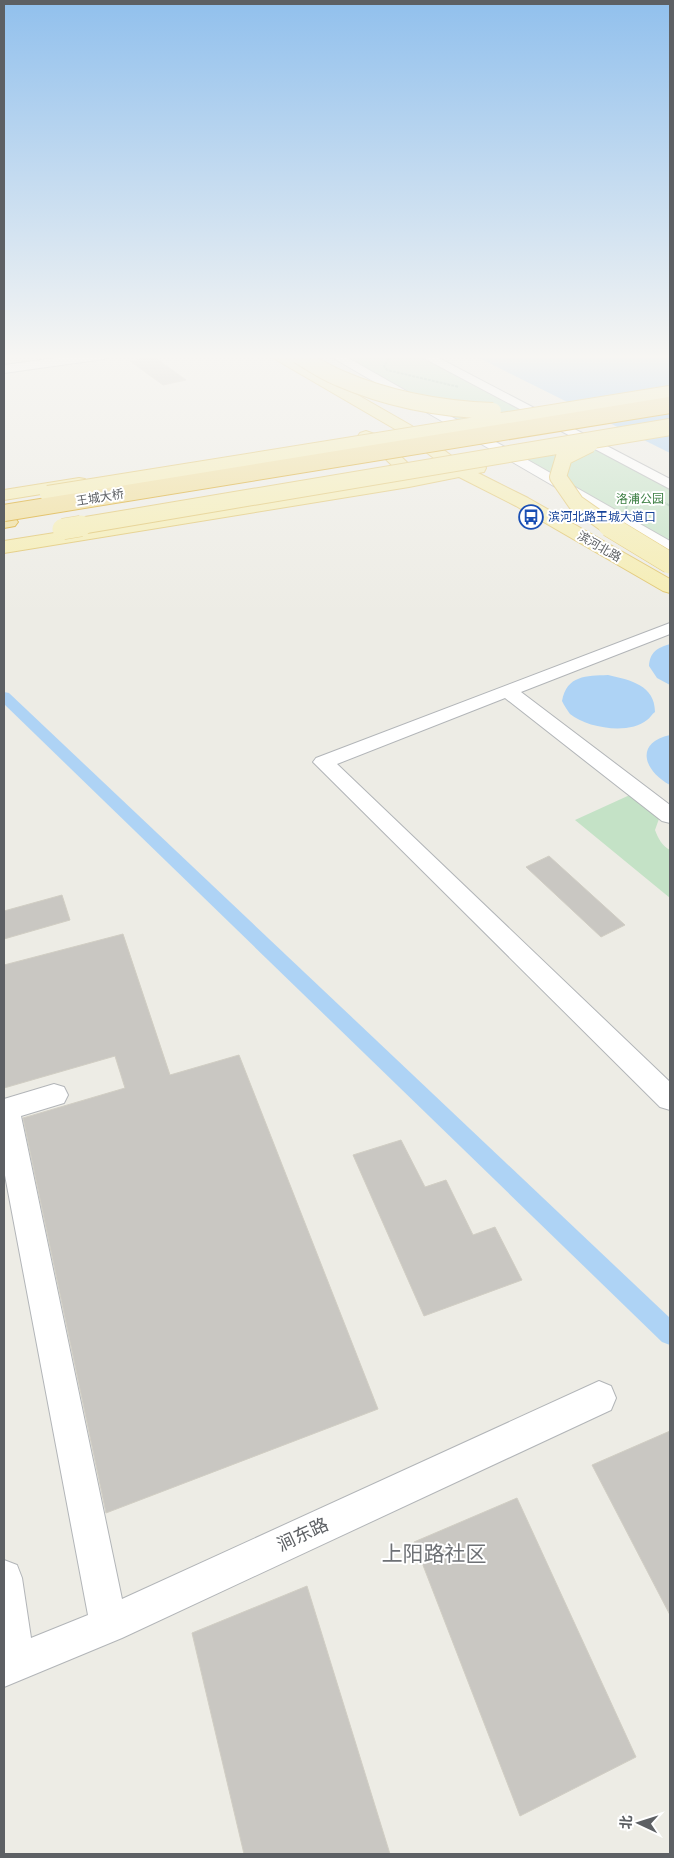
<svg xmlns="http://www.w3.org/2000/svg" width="674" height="1858" viewBox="0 0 674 1858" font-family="'Sofia Sans Condensed','Noto Sans SC',sans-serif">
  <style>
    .green { fill: #c4e2c6 }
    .water { fill: #aed3f5 }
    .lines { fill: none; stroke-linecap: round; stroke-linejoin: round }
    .canal { fill: #aed3f5; fill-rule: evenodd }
    .building { fill: #c9c7c2; stroke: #d1cec4 }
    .minor-casing { stroke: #b2b5b8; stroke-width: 2 }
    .major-casing { stroke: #e0c46b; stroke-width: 2 }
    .highway-casing { stroke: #d7a41b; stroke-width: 2 }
    .path { stroke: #9ec2ab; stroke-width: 2; stroke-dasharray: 3 1; stroke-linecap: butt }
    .minor { fill: #fff; fill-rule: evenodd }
    .major { fill: #f5edb2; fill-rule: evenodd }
    .highway { fill: #f0de99; fill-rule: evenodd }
    .major-bridge-far1-casing { stroke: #e0c46b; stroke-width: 18; stroke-linecap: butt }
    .major-bridge-casing { stroke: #e0c46b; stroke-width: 22; stroke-linecap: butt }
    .highway-bridge-casing { stroke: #d7a41b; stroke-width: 18; stroke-linecap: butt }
    .major-bridge-far1 { stroke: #f5edb2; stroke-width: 16 }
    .major-bridge { stroke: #f5edb2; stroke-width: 21 }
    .highway-bridge { stroke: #f0de99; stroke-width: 16 }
    .labels { text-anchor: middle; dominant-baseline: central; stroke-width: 4; stroke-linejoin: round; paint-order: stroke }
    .far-street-label { font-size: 12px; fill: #5d6064; stroke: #fff }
    .far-park-label { font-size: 12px; fill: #3f8045; stroke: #fff }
    .far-transit-label { font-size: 12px; fill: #164399; stroke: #fff; text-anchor: start }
    .near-street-label { font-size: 18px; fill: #5d6064; stroke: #fff }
    .near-quarter-label { font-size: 21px; fill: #6e7175; stroke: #fff }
  </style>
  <rect width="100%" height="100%" fill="#edece5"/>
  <path class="green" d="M334,355H424L544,418L468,431Z
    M581,437L670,485V547L502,450Z
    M632,794L660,816L655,830C658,838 662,846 670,850V898L575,820Z"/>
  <path class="water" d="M473,355H670V453Z
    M670,644V685L657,678L649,666C650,652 657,648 670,644Z
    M608,675C630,680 655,685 655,712C652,714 650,718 647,720C629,735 587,728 570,714C567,710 564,705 562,701C567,675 586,676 608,675Z
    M670,735V785C644,771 634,743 670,735Z"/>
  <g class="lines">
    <path class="canal" d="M4,692L9,693L670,1318V1345L662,1342L4,704Z"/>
  </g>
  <path class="building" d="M153,356L186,380L163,385L130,361Z
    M549,856L625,925L601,937L526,867Z
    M62,895L70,920L4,939V911Z
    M123,934L170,1075L239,1055L378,1409L106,1513L23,1118L125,1088L115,1056L4,1088V965Z
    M401,1140L425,1187L446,1180L473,1235L495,1227L522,1280L424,1316L353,1155Z
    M670,1431V1615L592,1465Z
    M517,1498L636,1757L520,1816L414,1542Z
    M307,1586L390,1854H244L192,1633Z"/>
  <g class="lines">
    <g class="minor-casing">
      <path id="minor" d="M79,355H110L104,359L4,373V365Z
        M328,355H343L670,541V552L664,550Z
        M418,355H433L670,479V489Z
        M670,623V634L521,692L670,805V823L662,821L505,698L337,764L670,1082V1110L660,1107L313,762L316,758Z
        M54,1084L64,1087L68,1095L64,1103L21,1116L122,1599L599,1381L611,1386L616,1398L611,1410L122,1638L4,1687V1560L17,1565L22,1578L31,1638L88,1615L4,1170V1099Z"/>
    </g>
    <g class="major-casing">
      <path id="major" d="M271,355H288L412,426L465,466L478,463L484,464L486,468L484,472L478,473L528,498L670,579V593L663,591L516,506L459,477L409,487L4,553V541L402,478L403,476L368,442L360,439L358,436L360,433L366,431L380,436L420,475L448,469L400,432L273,358Z
        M79,478L85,479L88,483L85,487L4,500V490Z"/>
    </g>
    <g class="highway-casing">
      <path id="highway" d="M9,517L15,518L18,522L15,526L4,528V518Z"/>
    </g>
    <path class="path" d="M387,355L389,358L384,366L387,370L459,387
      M618,493L637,501
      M626,509L627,505L640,504L637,501C650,498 659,499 670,506"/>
    <use href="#minor" class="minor"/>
    <use href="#major" class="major"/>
    <use href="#highway" class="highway"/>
    <g class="major-bridge-far1-casing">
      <path id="major-bridge-far1" d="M298,355C311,363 324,372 339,378C387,399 440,409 493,411
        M590,444L564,457L558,477L576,503L610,527
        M48,494L670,394
        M74,527L670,427"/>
    </g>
    <g class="major-bridge-casing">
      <path id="major-bridge" d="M609,526L670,563
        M63,529L81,526"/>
    </g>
    <g class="highway-bridge-casing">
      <path id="highway-bridge" d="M4,513L670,405"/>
    </g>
    <use href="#major-bridge-far1" class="major-bridge-far1"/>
    <use href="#major-bridge" class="major-bridge"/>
    <use href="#highway-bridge" class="highway-bridge"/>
  </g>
  <linearGradient id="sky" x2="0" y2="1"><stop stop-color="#91c0ed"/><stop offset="0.58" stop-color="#f7f6f3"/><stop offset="1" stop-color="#f7f6f3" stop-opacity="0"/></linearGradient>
  <rect width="674" height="615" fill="url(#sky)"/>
  <defs>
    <g id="bus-ring" transform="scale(1.25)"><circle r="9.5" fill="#fff" stroke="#1a4fb4" stroke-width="1.5"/><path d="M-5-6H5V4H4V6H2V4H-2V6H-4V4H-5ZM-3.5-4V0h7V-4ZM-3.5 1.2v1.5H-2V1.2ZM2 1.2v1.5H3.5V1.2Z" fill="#1a4fb4"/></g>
  </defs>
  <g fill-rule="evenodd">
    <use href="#bus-ring" x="531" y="517"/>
  </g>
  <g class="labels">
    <g class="far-street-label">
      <text transform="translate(100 498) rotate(-9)">王城大桥</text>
      <text transform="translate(599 547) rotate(30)">滨河北路</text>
    </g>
    <g class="far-park-label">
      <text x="640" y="499">洛浦公园</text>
    </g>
    <g class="far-transit-label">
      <text x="548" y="517">滨河北路王城大道口</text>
    </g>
    <g class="near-street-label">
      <text transform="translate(303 1535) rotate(-25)">涧东路</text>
    </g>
    <g class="near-quarter-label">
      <text x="434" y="1554">上阳路社区</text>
    </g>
  </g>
  <rect width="674" height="1858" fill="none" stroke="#5d6064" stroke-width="10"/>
  <g transform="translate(639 1823) rotate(274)" stroke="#ffffff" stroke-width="4" paint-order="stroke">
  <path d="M0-4L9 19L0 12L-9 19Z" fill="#5d6064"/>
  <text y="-8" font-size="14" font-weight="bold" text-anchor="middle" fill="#5d6064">北</text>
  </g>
</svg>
